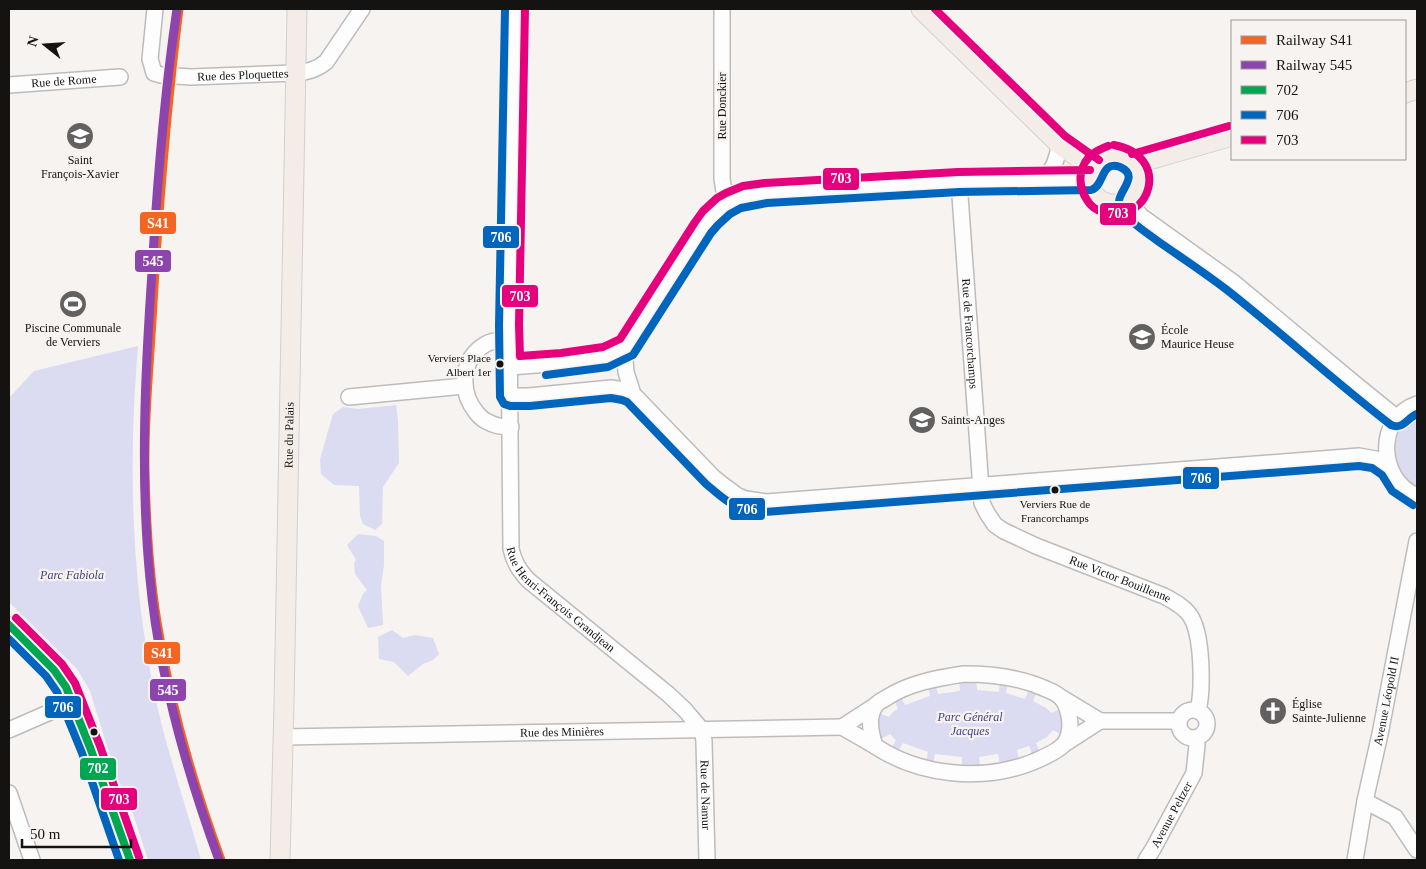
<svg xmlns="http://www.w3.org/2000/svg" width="1426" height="869" viewBox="0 0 1426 869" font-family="Georgia,serif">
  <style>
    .green { fill: #dbdbf2 }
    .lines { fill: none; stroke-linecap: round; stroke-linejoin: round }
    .minor-casing { stroke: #bebcbb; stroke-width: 18 }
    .major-casing { stroke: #d1d0cf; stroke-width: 21 }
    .minor { stroke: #fefdfd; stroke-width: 15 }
    .major { stroke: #f3ece7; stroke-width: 19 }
    .bus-1-casing { stroke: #f7f3f0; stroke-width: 11 }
    .bus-2-casing { stroke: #f7f3f0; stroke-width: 11 }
    .bus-3-casing { stroke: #f7f3f0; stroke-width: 11 }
    .bus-1 { stroke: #00a651; stroke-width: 8 }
    .bus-2 { stroke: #0065bd; stroke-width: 8 }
    .bus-3 { stroke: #e5007d; stroke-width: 8 }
    .rail-1-casing { stroke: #f7f3f0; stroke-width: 12 }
    .rail-2-casing { stroke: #f7f3f0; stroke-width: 12 }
    .rail-1 { stroke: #f26522; stroke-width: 9 }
    .rail-2 { stroke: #8e44ad; stroke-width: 9 }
    .bus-dot { fill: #141312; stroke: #f7f3f0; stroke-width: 2 }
    .labels { text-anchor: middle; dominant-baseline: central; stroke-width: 4.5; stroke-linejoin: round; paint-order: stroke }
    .bus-label { font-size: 11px; fill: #141312; stroke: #f7f3f0; text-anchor: end }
    .street-label { font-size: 12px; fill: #141312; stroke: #f7f3f0 }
    .poi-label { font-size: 12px; fill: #141312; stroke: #f7f3f0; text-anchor: start }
    .park-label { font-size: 12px; font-style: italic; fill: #423e84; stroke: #f7f3f0 }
    .line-badge { stroke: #f7f3f0; stroke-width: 2 }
    .badge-label { font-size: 14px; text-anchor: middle; font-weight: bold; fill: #fff }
  </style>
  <rect width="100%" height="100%" fill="#f6f3f1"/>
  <path class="green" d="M138,346C128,463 131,581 155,696C167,752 186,806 201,860H148L134,817L115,772L90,691L77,669L9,602V398L34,371Z
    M396,405L398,421L399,463L383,487L382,524L375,530L363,524L360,516L359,486L334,485L321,474L320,459L333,414L343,407L358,409Z
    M1417,412V486C1409,482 1400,473 1397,463C1393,449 1396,429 1407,419C1410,416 1414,414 1417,412Z
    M358,534L376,536L384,541V565L381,586L383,625L368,628L358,606L363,594L367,590L355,574L354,563L356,560L347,545Z
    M392,630L403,638L415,635L433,638L439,654L433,660L423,664L408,676L394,662L379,659L378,637Z
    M976,679L977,690L999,692L1000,681L1008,683L1006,693L1025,699L1029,689L1037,691L1033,701L1046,708L1052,713L1061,708L1063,712L1062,735L1053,730L1047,737L1036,743L1040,753L1033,756L1029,746L1017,750L1019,761L1000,765L998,754L979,757L980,766L962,768V757L935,754L933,764L926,763L928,752L903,743L897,753L891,749L896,740L890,734L881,739C877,731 876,722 879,713L889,717L893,712L898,709L894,699L900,696L905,705L930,696L928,686L935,684L938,694L960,691L959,680Z"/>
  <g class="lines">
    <g class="minor-casing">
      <g id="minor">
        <path id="s1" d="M155,9L150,59L154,73L161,75L191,77L295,73C307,72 316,70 326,62L362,9"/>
        <path id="s2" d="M515,9L509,325L511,549C514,562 519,570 528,580L668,694L685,710L702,730L704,741L707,860"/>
        <path d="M722,9V179L726,203"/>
        <path id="s3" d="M9,85L120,77"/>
        <path d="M1044,180C1053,170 1058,158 1059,144"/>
        <path d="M1090,180L959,182L766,193C734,196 724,202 703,227L627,347L625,360L626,372L633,394L713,477L723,485L738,496L746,499L766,502L1359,456L1376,459L1389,468"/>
        <path id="s4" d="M959,182L982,503L987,513L995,525L1004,531L1036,546L1164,596C1173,601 1183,606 1189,614C1203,632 1203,689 1198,711"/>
        <path d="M1129,201L1141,216L1233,282L1354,383L1396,417"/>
        <path d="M509,339C501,340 493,340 486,344C461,358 459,391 476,412C479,416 483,420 488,422C495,426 503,427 511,427"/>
        <path d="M510,367L562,363L606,357L627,347"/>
        <path d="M510,396H529L611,388L625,390L633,394"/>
        <path d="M349,397L464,386"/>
        <path d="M1417,404C1375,418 1378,480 1417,496"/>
        <path d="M9,625L54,670L66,687L73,702L91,750L130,860"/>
        <path d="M964,674C992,674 1020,677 1046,689C1051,691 1059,694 1062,699C1066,703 1068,711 1069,716C1071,725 1070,738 1063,745C1057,752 1042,758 1033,762C983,782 920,776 875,746C871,734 867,716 876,705C878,702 883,700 886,698C909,683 937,678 964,674Z"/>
        <path d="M1062,698L1100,721"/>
        <circle cx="1193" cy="724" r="14"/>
        <path d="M842,727L876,705"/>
        <path d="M842,727L875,746"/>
        <path d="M9,730L73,702"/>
        <path id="s5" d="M283,737L842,727"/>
        <path d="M1063,745L1100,721H1179"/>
        <path d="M9,793L32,860"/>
        <path d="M1365,801L1395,817L1417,850"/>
        <path id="s6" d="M1146,860L1153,849L1194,773L1197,745L1195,738"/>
        <path id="s7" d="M1355,860L1365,801L1380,734L1417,541"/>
      </g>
    </g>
    <g class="major-casing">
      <g id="major">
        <path d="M921,9L1059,144L1093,168"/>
        <path d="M1405,93L1417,89"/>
        <path d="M1112,155C1133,157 1146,172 1136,192C1133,197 1130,200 1124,202C1092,215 1072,166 1112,155Z"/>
        <path d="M1135,164L1232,136"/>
        <path id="s8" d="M280,860L284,704L297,9"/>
      </g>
    </g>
    <use href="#minor" class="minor"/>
    <use href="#major" class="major"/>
    <g class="bus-1-casing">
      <path id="bus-1" d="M9,625L54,670L66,687L91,750L130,860"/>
    </g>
    <g class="bus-2-casing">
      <path id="bus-2" d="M505,9L499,325L500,397L504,404L510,406H530L611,398L622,400L627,402L706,484C717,493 729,505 744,509C751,510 758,511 765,512L1359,466L1372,468L1382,475L1392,491L1413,505
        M546,375L608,367L633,355L711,233L718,225L730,214L741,208L767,203L959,192L1091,190C1105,186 1100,160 1120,167C1141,176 1117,192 1119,203C1120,209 1130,220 1135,224C1142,230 1151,236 1159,242C1182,258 1205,273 1227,290C1283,334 1335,382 1391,425C1403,430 1407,418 1417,414
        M9,639L46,676L57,692L82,753L119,860"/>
    </g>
    <g class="bus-3-casing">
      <path id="bus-3" d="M525,9L519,325L520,356L561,353L603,347L620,339L695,222L703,211L717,198L726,193L743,186L765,183L958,172L1090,170
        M935,9L1065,136L1099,160
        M1108,146C1103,148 1098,150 1094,153C1078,164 1077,185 1087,200C1091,207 1098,211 1105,213C1151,224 1172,156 1114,145
        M1132,154L1229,126
        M16,618L62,664L75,683L100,746L139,857"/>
    </g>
    <use href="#bus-1" class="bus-1"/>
    <use href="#bus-2" class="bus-2"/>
    <use href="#bus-3" class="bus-3"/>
    <g class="rail-1-casing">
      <path id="rail-1" d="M179,9C166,112 158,216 152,320C149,370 144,421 145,471C146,521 149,572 157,622C170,705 192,781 221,860"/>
    </g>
    <g class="rail-2-casing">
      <path id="rail-2" d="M177,9C164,96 157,184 152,272C145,374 140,477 150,579C159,676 186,770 219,860"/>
    </g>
    <use href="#rail-1" class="rail-1"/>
    <use href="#rail-2" class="rail-2"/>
  </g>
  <defs>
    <g id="school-disc" transform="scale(1.4375)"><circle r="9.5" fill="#636160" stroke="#f7f3f0"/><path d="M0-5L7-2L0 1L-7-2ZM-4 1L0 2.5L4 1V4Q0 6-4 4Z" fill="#fff"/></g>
    <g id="stadium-disc" transform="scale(1.4375)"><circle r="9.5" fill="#636160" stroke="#f7f3f0"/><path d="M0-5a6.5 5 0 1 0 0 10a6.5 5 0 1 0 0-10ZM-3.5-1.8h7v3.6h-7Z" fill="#fff"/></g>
    <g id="church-disc" transform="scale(1.4375)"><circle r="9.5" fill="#636160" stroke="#f7f3f0"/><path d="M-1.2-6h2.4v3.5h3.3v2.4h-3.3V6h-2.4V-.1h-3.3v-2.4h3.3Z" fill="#fff"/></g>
  </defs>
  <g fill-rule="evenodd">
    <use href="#school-disc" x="80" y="136"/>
    <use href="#stadium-disc" x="73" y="304"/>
    <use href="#school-disc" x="1142" y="337"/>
    <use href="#school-disc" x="922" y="420"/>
    <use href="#church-disc" x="1273" y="711"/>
  </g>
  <g class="bus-dot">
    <circle cx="500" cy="364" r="4.5"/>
    <circle cx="1055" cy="490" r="4.5"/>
    <circle cx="94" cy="732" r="4.5"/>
  </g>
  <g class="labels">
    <g class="bus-label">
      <text x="491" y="358">Verviers Place<tspan x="491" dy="14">Albert 1er</tspan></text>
      <text x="1055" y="504" text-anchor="middle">Verviers Rue de<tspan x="1055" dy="14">Francorchamps</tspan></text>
    </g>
    <g class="street-label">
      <text stroke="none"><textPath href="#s1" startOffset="154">Rue des Ploquettes</textPath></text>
      <text stroke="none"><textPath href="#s3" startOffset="55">Rue de Rome</textPath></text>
      <text transform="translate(722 106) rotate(-90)">Rue Donckier</text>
      <text stroke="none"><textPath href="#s4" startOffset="152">Rue de Francorchamps</textPath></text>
      <text stroke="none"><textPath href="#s8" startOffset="425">Rue du Palais</textPath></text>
      <text stroke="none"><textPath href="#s4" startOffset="484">Rue Victor Bouillenne</textPath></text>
      <text stroke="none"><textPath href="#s2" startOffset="612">Rue Henri-François Grandjean</textPath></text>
      <text stroke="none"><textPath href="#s7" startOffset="162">Avenue Léopold II</textPath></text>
      <text stroke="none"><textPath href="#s5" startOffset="279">Rue des Minières</textPath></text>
      <text stroke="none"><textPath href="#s2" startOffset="871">Rue de Namur</textPath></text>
      <text stroke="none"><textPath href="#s6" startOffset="52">Avenue Peltzer</textPath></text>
    </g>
    <g class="poi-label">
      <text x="80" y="160" text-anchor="middle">Saint<tspan x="80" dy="14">François-Xavier</tspan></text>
      <text x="73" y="328" text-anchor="middle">Piscine Communale<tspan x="73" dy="14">de Verviers</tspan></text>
      <text x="1161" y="330">École<tspan x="1161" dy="14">Maurice Heuse</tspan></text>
      <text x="941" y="420">Saints-Anges</text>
      <text x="1292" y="704">Église<tspan x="1292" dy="14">Sainte-Julienne</tspan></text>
    </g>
    <g class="park-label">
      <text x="72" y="575">Parc Fabiola</text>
      <text x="970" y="717">Parc Général<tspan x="970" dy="14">Jacques</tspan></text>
    </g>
  </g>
  <g class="line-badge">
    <rect x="822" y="167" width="38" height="24" rx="5" fill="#e5007d"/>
    <rect x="1099" y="202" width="38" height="24" rx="5" fill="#e5007d"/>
    <rect x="139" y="211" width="38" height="24" rx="5" fill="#f26522"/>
    <rect x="482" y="225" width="38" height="24" rx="5" fill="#0065bd"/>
    <rect x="134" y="249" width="38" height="24" rx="5" fill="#8e44ad"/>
    <rect x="501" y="284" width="38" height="24" rx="5" fill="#e5007d"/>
    <rect x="1182" y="466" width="38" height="24" rx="5" fill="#0065bd"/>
    <rect x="728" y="497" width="38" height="24" rx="5" fill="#0065bd"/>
    <rect x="143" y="641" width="38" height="24" rx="5" fill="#f26522"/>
    <rect x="149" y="678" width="38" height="24" rx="5" fill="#8e44ad"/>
    <rect x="44" y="695" width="38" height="24" rx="5" fill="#0065bd"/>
    <rect x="79" y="757" width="38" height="24" rx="5" fill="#00a651"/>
    <rect x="100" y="787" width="38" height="24" rx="5" fill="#e5007d"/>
  </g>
  <g class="badge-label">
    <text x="841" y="183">703</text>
    <text x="1118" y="218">703</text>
    <text x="158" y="228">S41</text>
    <text x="501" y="242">706</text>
    <text x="153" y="266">545</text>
    <text x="520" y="301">703</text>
    <text x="1201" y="483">706</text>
    <text x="747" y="514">706</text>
    <text x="162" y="658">S41</text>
    <text x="168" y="695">545</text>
    <text x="63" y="712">706</text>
    <text x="98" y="773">702</text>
    <text x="119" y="804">703</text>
  </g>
  <rect width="1426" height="869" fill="none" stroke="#141312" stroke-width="20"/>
  <rect x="1231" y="20" width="175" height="140" fill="#f7f3f0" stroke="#9c9997"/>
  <rect x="1241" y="36" width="25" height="8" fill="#f26522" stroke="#9c9997"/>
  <text x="1276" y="45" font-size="15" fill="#141312">Railway S41</text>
  <rect x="1241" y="61" width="25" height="8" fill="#8e44ad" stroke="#9c9997"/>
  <text x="1276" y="70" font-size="15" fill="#141312">Railway 545</text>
  <rect x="1241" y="86" width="25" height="8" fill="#00a651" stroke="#9c9997"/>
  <text x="1276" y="95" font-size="15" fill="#141312">702</text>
  <rect x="1241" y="111" width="25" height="8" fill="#0065bd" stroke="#9c9997"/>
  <text x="1276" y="120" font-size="15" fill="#141312">706</text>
  <rect x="1241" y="136" width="25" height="8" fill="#e5007d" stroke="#9c9997"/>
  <text x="1276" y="145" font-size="15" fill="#141312">703</text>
  <g transform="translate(45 45) rotate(287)" stroke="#f7f3f0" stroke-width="4" paint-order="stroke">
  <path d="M0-4L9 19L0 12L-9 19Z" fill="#141312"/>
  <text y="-8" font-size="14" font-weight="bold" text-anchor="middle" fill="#141312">N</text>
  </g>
  <path d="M22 839v8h109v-8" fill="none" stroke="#141312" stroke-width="2.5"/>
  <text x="30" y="839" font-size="15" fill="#141312" stroke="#f7f3f0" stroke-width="4" paint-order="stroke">50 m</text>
</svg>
